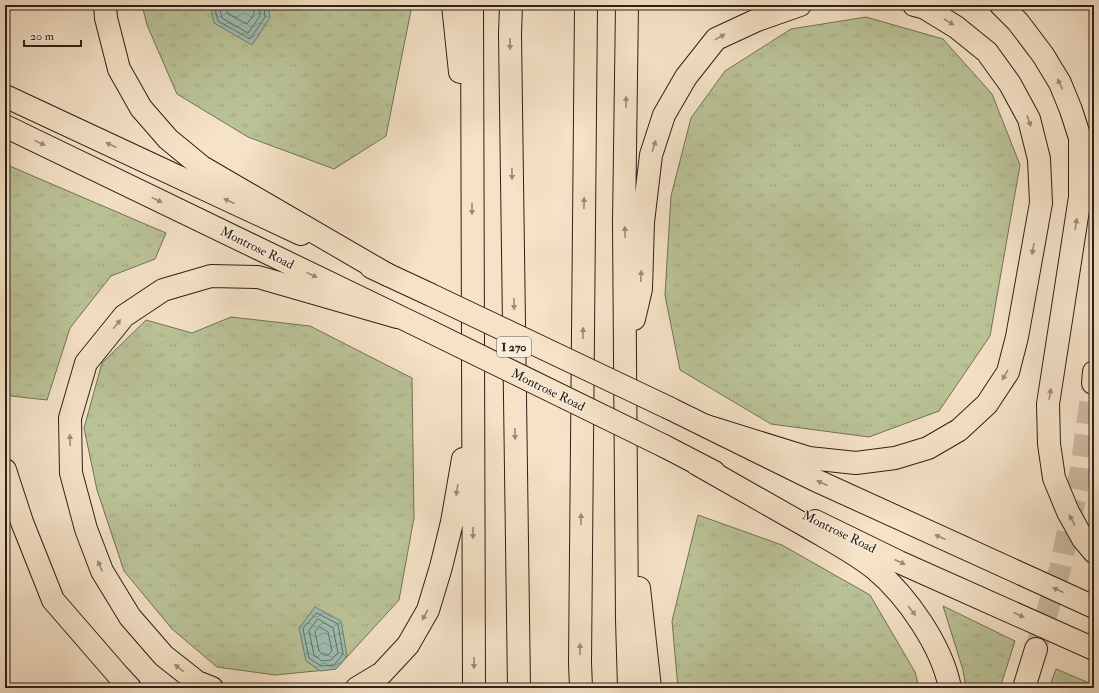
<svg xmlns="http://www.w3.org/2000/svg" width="1099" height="693" viewBox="0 0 1099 693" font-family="'IM FELL Double Pica',serif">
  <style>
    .grass { fill: url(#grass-tufts); stroke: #747256 }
    .water { fill: url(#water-waves); stroke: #717f73 }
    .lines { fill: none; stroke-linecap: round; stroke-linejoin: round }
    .shore { stroke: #666f63; stroke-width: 1 }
    .highway-tunnel { stroke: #cdbba3; stroke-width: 22; stroke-dasharray: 22 11; stroke-linecap: butt }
    .major-casing { stroke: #2e2015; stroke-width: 24 }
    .highway-casing { stroke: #2e2015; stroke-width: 24 }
    .major { stroke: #f5e2c7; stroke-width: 22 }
    .highway { stroke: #f5e2c7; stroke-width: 22 }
    .major-bridge-casing { stroke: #2e2015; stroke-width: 24; stroke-linecap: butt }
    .major-bridge { stroke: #f5e2c7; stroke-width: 22 }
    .oneway { fill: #9b8b77 }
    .labels { text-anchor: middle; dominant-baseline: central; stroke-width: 3; stroke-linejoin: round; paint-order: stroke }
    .shield { fill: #f8ecdb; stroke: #6b5d50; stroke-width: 1 }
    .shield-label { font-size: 12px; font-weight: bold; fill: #2e2015 }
    .street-label { font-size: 13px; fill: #2e2015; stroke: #f8ecdb }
  </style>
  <defs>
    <pattern id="grass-tufts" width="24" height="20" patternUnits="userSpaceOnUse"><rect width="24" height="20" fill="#bac397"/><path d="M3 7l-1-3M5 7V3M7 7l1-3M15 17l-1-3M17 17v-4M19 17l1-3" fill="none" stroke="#a0a781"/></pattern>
    <pattern id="water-waves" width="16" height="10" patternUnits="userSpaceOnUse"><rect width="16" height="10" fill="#9dbeb1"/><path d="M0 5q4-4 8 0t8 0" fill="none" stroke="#809a8f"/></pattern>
  </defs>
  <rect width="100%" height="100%" fill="#f5e2c7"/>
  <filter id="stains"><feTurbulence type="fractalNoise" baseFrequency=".005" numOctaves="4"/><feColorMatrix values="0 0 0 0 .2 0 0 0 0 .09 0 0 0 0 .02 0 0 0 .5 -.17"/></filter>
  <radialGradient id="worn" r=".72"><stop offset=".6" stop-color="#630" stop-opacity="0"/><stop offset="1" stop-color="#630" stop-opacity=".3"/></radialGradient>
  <path class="grass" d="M142,5H412L386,136L334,169L248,137L177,94L147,25Z
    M866,17L943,39L992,94L1020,165L990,336L939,411L869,437L771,424L680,370L665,295L671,196L691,118L725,71L791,29Z
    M5,164L166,233L155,259L111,276L70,328L47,400L11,396L5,384Z
    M231,317L310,326L412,378L414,518L399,600L336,669L275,675L217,667L172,629L124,571L97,490L84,428L102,363L146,320L192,333Z
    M698,515L782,545L870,595L915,672L919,688H678L672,621Z
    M943,606L1015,641L1000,688H966L963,670Z
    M1056,669L1094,685V688H1049Z"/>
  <path class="water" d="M210,5H268L270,18L252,45L214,23Z
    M315,607L341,621L347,656L336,669L320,671L306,661L299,628Z"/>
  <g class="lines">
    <path class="shore" d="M214,5L218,21L250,39L265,17L264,5
      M219,5L222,18L248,33L260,16L259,5
      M225,5L228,14L247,24L254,14L253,5
      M317,613L338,624L343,654L334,665L321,666L309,658L303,629Z
      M318,619L333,628L338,653L331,660L322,661L314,655L309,631Z
      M320,627L328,632L332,651L328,655H324L319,651L315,632Z"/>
    <path class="highway-tunnel" d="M1036,649L1060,569L1081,469L1093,383"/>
    <g class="major-casing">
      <path id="major" d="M5,96L301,234
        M5,126L429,331
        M371,267L429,294
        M669,408L813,479L1094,607
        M664,446L714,472
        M815,521L899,562L1094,649"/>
    </g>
    <g class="highway-casing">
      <path id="highway" d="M105,5L106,18L119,69L141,108L168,139L202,167L388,275
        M453,5L460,72
        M472,5L474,688
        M511,5L510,34L519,688
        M627,5L624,223L627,620L629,688
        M1001,5L1018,22L1043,55L1060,83L1071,110L1080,138V197L1048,404L1049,444L1054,478L1068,512L1083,539L1094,552
        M634,319L641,289L643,222L651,155L664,115L686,77L716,39L757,20L800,5
        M1093,383L1094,372
        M706,426L809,458L856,463L895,458L928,448L959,430L987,404L1008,372L1017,337L1041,203L1039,159L1029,119L1010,84L987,52L956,27L925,8L914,5
        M697,464C734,485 771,506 808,527C830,540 854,552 875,569C907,596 942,646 950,688
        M5,470L22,522L53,600L118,675L130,688
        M639,588L650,688
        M212,688L197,682L164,656L130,617L102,571L86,529L71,473L70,418L86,363L124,316L163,290L211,276L258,277L397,317
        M357,688L382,673L408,645L428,610L441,567L452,522L463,459
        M581,688L580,663L586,5
        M1024,688L1036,649"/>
    </g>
    <use href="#major" class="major"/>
    <use href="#highway" class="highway"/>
    <g class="major-bridge-casing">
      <path id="major-bridge" d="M429,294L669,408
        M429,331L664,446"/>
    </g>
    <use href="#major-bridge" class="major-bridge"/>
  </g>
  <defs><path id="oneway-solid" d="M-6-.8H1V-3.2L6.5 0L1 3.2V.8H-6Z"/></defs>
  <g class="oneway">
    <use href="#oneway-solid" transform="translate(949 22) rotate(31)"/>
    <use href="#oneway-solid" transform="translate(720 37) rotate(-29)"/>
    <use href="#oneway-solid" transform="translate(510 44) rotate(89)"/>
    <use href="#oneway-solid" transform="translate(1060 84) rotate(-116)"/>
    <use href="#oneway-solid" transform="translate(626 102) rotate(-89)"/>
    <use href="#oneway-solid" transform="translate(1029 121) rotate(70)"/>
    <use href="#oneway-solid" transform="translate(40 143) rotate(26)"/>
    <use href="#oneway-solid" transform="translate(111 145) rotate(-155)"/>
    <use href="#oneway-solid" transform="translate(654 146) rotate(-72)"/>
    <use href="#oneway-solid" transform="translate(512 174) rotate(89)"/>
    <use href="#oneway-solid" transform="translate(157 200) rotate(26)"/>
    <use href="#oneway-solid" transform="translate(229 201) rotate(-155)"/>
    <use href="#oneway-solid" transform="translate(584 203) rotate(-89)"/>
    <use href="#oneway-solid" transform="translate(472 209) rotate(90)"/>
    <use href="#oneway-solid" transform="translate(1076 224) rotate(-81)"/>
    <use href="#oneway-solid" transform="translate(625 232) rotate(-91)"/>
    <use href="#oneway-solid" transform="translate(1033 249) rotate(100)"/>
    <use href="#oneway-solid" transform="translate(312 275) rotate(26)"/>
    <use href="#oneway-solid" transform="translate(641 276) rotate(-88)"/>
    <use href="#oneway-solid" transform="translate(514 304) rotate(89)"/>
    <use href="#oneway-solid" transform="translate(117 324) rotate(-51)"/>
    <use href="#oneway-solid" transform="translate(583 333) rotate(-89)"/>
    <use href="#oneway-solid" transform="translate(1005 375) rotate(120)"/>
    <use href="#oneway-solid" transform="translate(1050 394) rotate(-81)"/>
    <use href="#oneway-solid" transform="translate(515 434) rotate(89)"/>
    <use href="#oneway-solid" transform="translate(70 440) rotate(-92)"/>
    <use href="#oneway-solid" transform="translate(822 483) rotate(-156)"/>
    <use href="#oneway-solid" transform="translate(457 490) rotate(99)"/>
    <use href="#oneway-solid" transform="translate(581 519) rotate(-89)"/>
    <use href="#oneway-solid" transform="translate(1072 520) rotate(-118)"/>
    <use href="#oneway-solid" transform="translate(473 533) rotate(90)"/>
    <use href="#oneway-solid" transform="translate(940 537) rotate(-156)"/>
    <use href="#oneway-solid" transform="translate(900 562) rotate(25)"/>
    <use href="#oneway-solid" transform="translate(100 566) rotate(-113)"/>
    <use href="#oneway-solid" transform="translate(1058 590) rotate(-156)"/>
    <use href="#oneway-solid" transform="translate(912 611) rotate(51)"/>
    <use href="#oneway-solid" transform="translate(425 615) rotate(119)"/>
    <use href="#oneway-solid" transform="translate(1019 615) rotate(24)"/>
    <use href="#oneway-solid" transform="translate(580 649) rotate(-89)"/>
    <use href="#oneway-solid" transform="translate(474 663) rotate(90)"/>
    <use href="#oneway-solid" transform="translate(179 668) rotate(-142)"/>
  </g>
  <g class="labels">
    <rect class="shield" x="497" y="337" width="34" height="20" rx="3"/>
    <g class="shield-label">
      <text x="514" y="347">I 270</text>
    </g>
    <g class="street-label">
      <text transform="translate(257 248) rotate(26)">Montrose Road</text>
      <text transform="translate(548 390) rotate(26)">Montrose Road</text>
      <text transform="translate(839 532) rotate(26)">Montrose Road</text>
    </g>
  </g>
  <rect width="1099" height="693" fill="none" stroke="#f5e2c7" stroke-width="20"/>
  <rect x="6" y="6" width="1087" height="681" fill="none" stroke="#2e2015" stroke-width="2"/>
  <rect x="10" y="10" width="1079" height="673" fill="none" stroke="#2e2015"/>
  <path d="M24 40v6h57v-6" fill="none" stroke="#2e2015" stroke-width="2"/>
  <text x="30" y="40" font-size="12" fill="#2e2015" stroke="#f8ecdb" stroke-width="3" paint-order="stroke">20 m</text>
  <rect width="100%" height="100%" filter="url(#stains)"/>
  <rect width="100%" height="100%" fill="url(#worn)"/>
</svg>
